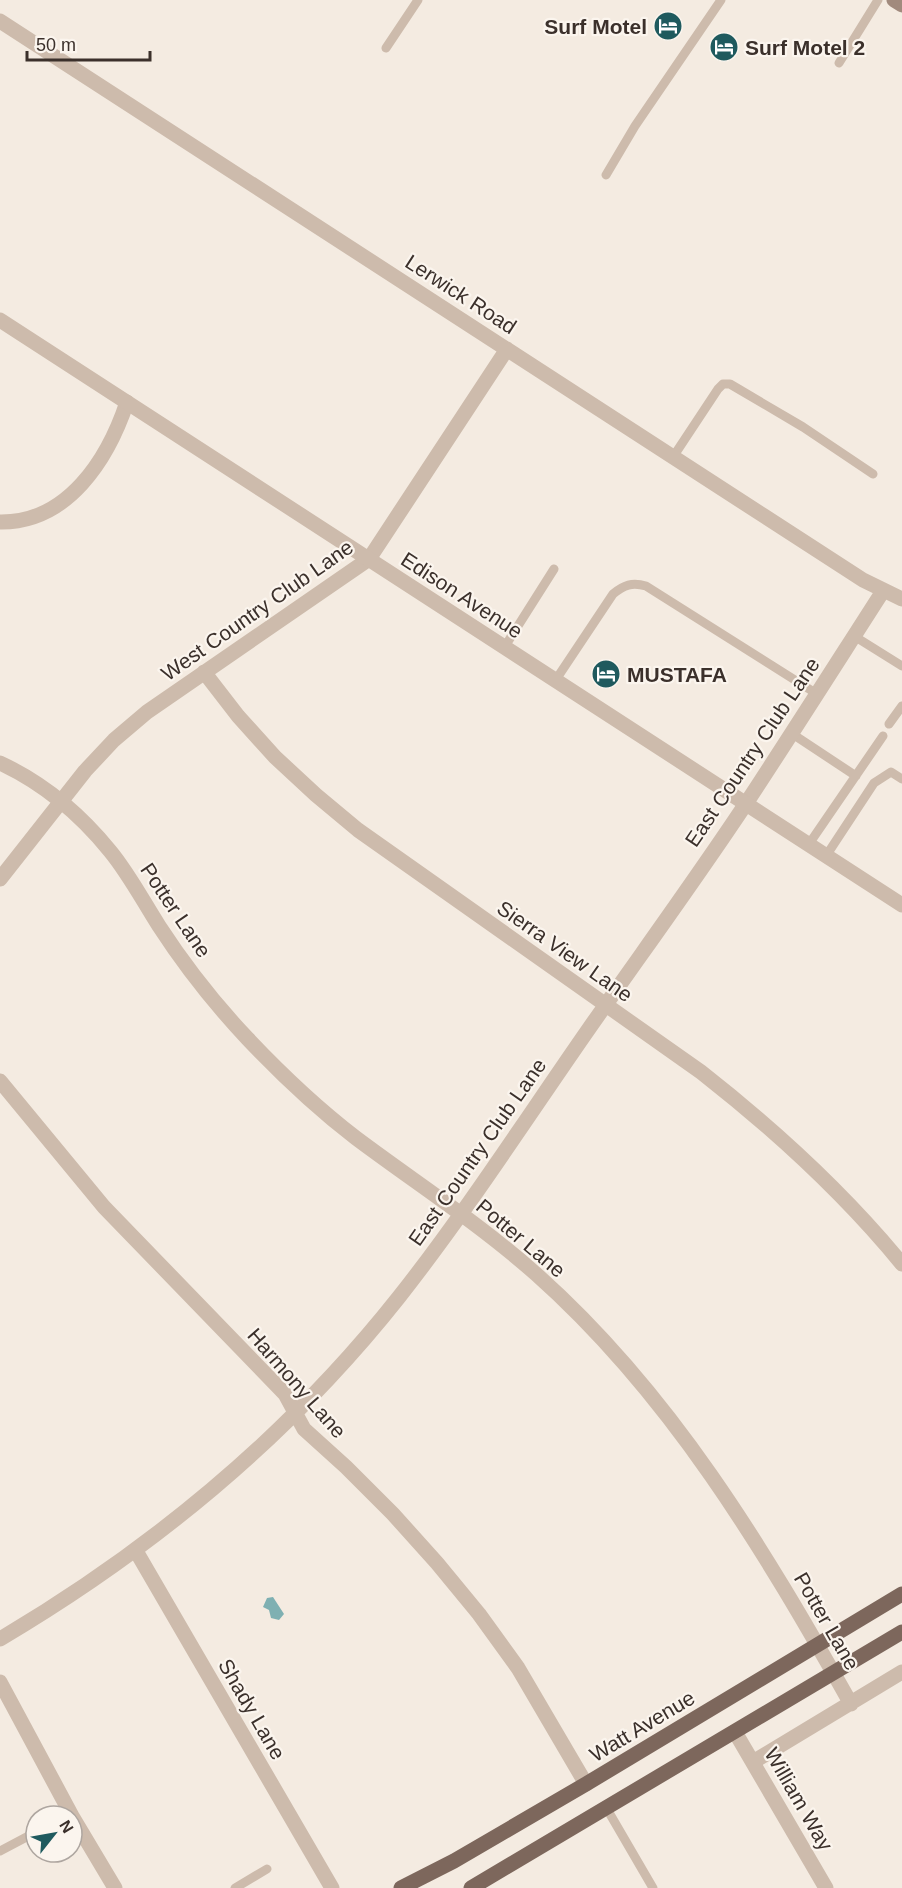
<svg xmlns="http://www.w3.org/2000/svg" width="902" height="1888" viewBox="0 0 902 1888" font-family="Arial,sans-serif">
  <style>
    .water { fill: #7fb0b2 }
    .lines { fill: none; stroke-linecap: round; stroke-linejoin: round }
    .service { stroke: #cdbbac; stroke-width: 9 }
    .minor { stroke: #cdbbac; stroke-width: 15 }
    .tertiary { stroke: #cdbbac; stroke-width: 15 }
    .secondary { stroke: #a18a7d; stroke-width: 15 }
    .primary { stroke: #7d675c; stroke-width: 15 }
    .labels { text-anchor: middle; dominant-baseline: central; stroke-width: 4.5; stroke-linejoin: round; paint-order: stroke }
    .poi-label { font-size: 21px; font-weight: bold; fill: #3b302b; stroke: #fbf5ee; text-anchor: start }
    .street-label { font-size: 21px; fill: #3b302b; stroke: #fbf5ee }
  </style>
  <rect width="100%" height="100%" fill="#f4ebe1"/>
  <path class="water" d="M273,1597L284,1614L279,1620L271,1618L269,1610L263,1607L267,1598Z"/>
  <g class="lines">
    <path class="service" d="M386,48L418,0
      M839,63L878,0
      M606,175L635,126L721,0
      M673,457L718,389L723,384H730L803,427L873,474
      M854,636L902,666
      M504,648L554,569
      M555,681L613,594C624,585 632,582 646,586L817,694
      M889,724L902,706
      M791,733L856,776
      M809,844L883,736
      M826,856L874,783L891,772L902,779
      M607,1809L653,1888
      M0,1851L36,1832
      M235,1888L267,1869"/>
    <path class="minor" d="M0,21L863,580L902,599
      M0,522C68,523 108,459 127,402
      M204,672L238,716L275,757L316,795L358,830L701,1072C775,1130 843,1192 902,1264
      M0,763C43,783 80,814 110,851C129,874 143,901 159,926C185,966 215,1004 247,1038C281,1074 317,1108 356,1138C416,1183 480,1224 536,1274C671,1394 763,1548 851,1704
      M0,879L85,771L114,740L147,712L369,559L507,349
      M0,1081L104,1207L285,1394L304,1429L346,1467L393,1514L437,1563L479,1614L518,1668L586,1784
      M136,1551L332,1888
      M0,1639C152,1549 289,1436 399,1297C466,1212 526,1119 588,1030C641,954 696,879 747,802C793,732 838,661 883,591
      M735,1732L826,1888
      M753,1762L902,1672"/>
    <path class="tertiary" d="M0,320L902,905
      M0,1682L72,1816
      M72,1816L115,1888"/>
    <path class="secondary" d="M894,0L902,5"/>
    <path class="primary" d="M401,1888L454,1861L586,1784L902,1594
      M471,1888L902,1632"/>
  </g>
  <defs>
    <g id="hotel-disc" transform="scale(1.5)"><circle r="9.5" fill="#1f5a5e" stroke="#fbf5ee"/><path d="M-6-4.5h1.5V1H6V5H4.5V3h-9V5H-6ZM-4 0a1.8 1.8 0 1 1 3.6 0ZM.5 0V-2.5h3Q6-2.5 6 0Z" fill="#fff"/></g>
  </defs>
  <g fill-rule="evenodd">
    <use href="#hotel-disc" x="668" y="26"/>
    <use href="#hotel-disc" x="724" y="47"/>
    <use href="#hotel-disc" x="606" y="674"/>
  </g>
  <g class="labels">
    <g class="poi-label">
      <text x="647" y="26" text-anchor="end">Surf Motel</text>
      <text x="745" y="47">Surf Motel 2</text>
      <text x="627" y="674">MUSTAFA</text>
    </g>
    <g class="street-label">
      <text transform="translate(461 294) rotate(33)">Lerwick Road</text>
      <text transform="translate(462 595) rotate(33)">Edison Avenue</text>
      <text transform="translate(257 610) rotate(-35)">West Country Club Lane</text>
      <text transform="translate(752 752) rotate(-56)">East Country Club Lane</text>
      <text transform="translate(176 910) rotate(56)">Potter Lane</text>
      <text transform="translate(565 951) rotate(35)">Sierra View Lane</text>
      <text transform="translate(477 1152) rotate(-55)">East Country Club Lane</text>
      <text transform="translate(521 1238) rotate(40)">Potter Lane</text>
      <text transform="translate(297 1383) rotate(49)">Harmony Lane</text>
      <text transform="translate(827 1621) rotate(60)">Potter Lane</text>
      <text transform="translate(252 1709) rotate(60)">Shady Lane</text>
      <text transform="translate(642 1726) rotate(-31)">Watt Avenue</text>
      <text transform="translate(799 1799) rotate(60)">William Way</text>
    </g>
  </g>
  <g transform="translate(54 1834) rotate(59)"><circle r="28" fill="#fbf5ee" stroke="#aea6a0" stroke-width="1.5"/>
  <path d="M0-4.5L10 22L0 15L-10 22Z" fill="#1f5a5e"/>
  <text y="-9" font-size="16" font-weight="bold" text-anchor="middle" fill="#3b302b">N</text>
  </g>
  <path d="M27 51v9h123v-9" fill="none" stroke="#3b302b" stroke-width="3"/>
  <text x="36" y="51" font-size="18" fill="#3b302b" stroke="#fbf5ee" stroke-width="4.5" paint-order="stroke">50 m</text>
</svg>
